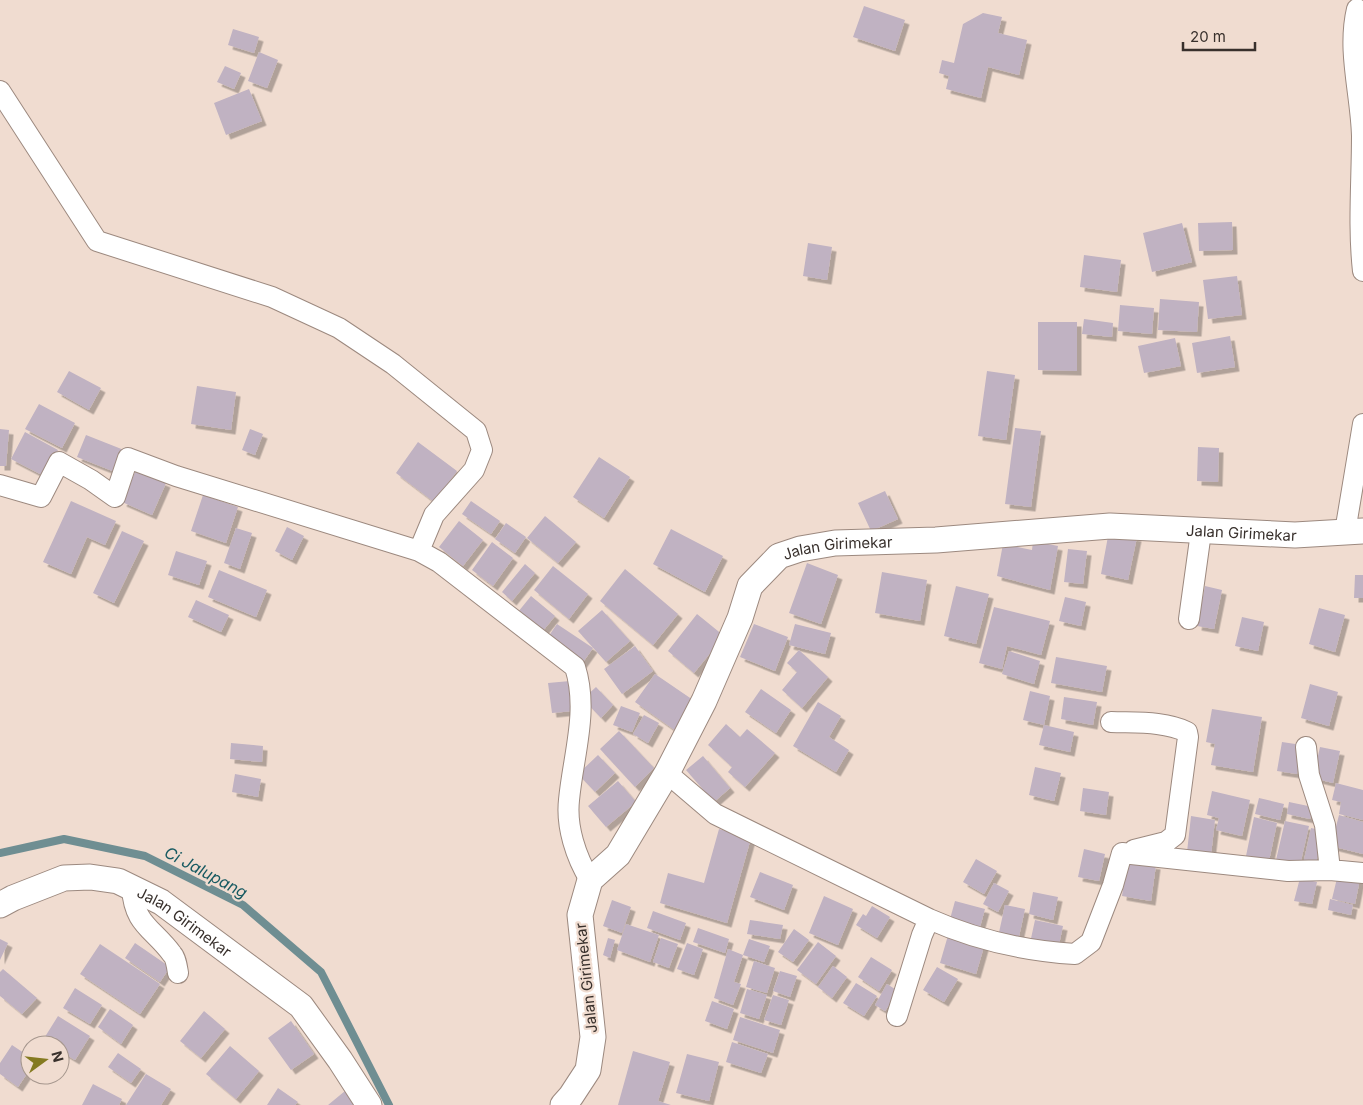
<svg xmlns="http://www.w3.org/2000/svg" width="1363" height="1105" viewBox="0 0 1363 1105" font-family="Inter,sans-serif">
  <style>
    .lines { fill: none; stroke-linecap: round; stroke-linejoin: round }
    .stream { stroke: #6f8e92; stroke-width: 8 }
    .building { fill: #c0b2c2; filter: url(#shadow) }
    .minor-casing { stroke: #9c897f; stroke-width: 22 }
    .tertiary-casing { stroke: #9c897f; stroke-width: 27 }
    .minor { stroke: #fff; stroke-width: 20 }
    .tertiary { stroke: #fff; stroke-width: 25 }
    .labels { text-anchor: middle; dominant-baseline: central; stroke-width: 4.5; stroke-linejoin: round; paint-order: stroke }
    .street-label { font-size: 15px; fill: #38302c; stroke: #f0dcd0 }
    .water-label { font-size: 16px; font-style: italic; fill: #175a61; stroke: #f0dcd0 }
  </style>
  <defs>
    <filter id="shadow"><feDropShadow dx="4.5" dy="4.5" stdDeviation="0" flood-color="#0004"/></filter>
  </defs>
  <rect width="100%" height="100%" fill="#f0dcd0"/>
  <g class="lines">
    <path class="stream" d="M0,853L64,839L145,856L243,905L321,972L389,1105"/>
  </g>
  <path class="building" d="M864,6L905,20L895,51L853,37Z
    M983,13L1002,17L998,33L1027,40L1019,75L988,67L981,98L946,89L949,76L939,73L942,60L954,63L963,24Z
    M233,29L259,37L254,53L228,45Z
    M259,52L278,60L267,88L248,81Z
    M225,66L241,73L234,89L217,82Z
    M249,89L262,121L226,135L214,103Z
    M1232,222L1233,250L1199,251L1198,223Z
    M1182,223L1192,262L1152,272L1143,233Z
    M808,243L832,247L827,280L803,276Z
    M1084,255L1121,260L1117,292L1080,287Z
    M1237,276L1242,315L1208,319L1203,280Z
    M1160,299L1199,302L1197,332L1158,330Z
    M1120,305L1154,308L1152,334L1118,331Z
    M1084,319L1113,323L1112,337L1082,334Z
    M1038,322H1077V371L1038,370Z
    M1230,336L1235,367L1197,373L1192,343Z
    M1175,338L1181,366L1144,373L1138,346Z
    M69,371L101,388L89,410L57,392Z
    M987,371L1015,375L1006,440L978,436Z
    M197,386L236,392L231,430L191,424Z
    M39,404L75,423L62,448L25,429Z
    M1015,428L1041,431L1031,507L1005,504Z
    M0,429L9,430L6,466H0Z
    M250,429L263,434L255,455L242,450Z
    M25,432L58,450L44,476L11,459Z
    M86,435L124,450L115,472L77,457Z
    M418,442L457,471L434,502L396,473Z
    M1198,447L1219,448L1218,482L1197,481Z
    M599,457L630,477L604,518L573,497Z
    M136,470L166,483L152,515L122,502Z
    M885,491L898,519L871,531L858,503Z
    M203,495L238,507L226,543L191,531Z
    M71,501L116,521L105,545L87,537L71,574L43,562Z
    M471,501L500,521L491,534L462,514Z
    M545,516L576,542L558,563L527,538Z
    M459,521L483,540L463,566L439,547Z
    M506,523L526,537L515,553L495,539Z
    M287,527L304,536L292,560L275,551Z
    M236,528L252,533L240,569L224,563Z
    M671,529L723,556L705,592L653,564Z
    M122,531L144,541L114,603L93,593Z
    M1109,531L1137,537L1128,580L1101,574Z
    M1033,541L1058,546L1050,590L997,576L1003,544L1032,550Z
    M492,542L513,558L493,586L472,570Z
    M1068,549L1087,551L1083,584L1064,582Z
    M176,551L207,561L199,585L168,575Z
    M807,563L838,575L821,624L789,613Z
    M525,564L535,573L512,601L502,592Z
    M553,566L588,594L569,619L534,590Z
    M625,569L678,614L653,645L600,601Z
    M219,570L267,590L256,617L208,597Z
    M882,572L927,580L920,621L875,613Z
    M1355,575H1363V598H1354Z
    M956,586L989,594L976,644L944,636Z
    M1205,586L1222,590L1214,629L1197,626Z
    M531,596L555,616L542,632L518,612Z
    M1065,597L1086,602L1081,626L1059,621Z
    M196,600L229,615L221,632L188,617Z
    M994,607L1050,621L1041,655L1007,646L1002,669L979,663Z
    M1319,608L1345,615L1335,652L1309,644Z
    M602,610L630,641L606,662L578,631Z
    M697,614L724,636L694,673L668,651Z
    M1242,617L1264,622L1258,651L1235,646Z
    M557,624L593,648L581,665L546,640Z
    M754,624L788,637L775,671L740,657Z
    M795,624L831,633L825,654L789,645Z
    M635,646L653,671L622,694L604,669Z
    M799,650L828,677L802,708L782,690L797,672L787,663Z
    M1009,651L1040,661L1034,684L1002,674Z
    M1056,657L1107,666L1102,692L1051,683Z
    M655,674L696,702L676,731L635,702Z
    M570,681L573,711L552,713L548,683Z
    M1310,684L1338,692L1329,726L1301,718Z
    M596,687L613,705L601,718L583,699Z
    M761,689L791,710L776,733L745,712Z
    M1030,691L1050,696L1044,725L1023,720Z
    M1064,697L1097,702L1093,725L1061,719Z
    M818,702L841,716L829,737L849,750L836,772L793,746Z
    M621,706L640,713L632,732L613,725Z
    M1212,709L1262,717L1253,772L1211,765L1215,744L1206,742Z
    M644,715L659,723L648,743L633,734Z
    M726,724L740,737L747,729L775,753L745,787L728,772L732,767L708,745Z
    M1044,725L1074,732L1070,752L1039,745Z
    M619,731L654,768L635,787L600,749Z
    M1282,742L1302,745L1297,774L1277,771Z
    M231,743L263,746L262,762L230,759Z
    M1320,747L1340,751L1333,783L1313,778Z
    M598,755L615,773L595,792L578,774Z
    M703,756L730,788L714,802L686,770Z
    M1035,767L1061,773L1054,801L1029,795Z
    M235,774L261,779L258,797L232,792Z
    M618,781L636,802L606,827L588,806Z
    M1336,783L1363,790V820L1339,814L1341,802L1332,800Z
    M1083,788L1109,792L1106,815L1080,811Z
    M1212,791L1250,800L1242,836L1216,830L1219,818L1207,815Z
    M1259,798L1284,804L1280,820L1255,814Z
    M1289,802L1313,807L1310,819L1287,814Z
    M1339,815L1363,822V854L1331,846Z
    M1191,816L1215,820L1211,855L1187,852Z
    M1254,817L1277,823L1269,861L1246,856Z
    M1285,821L1309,826L1300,865L1276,860Z
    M1311,828L1324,831L1316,863L1304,860Z
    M719,829L751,838L727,923L660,903L668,873L704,883Z
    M1084,849L1105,854L1099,881L1078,877Z
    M976,859L997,871L984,894L963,882Z
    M1127,861L1156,865L1151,901L1122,896Z
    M760,872L793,885L784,910L750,897Z
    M1338,874L1360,879L1355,904L1332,899Z
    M1300,878L1317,882L1312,904L1294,901Z
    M994,883L1009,891L998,912L983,904Z
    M1033,892L1058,897L1053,920L1029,914Z
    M824,896L853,909L838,945L809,933Z
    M1330,899L1353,905L1351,915L1328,910Z
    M612,900L631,907L622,933L603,926Z
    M955,901L985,909L980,927L950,919Z
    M1005,905L1025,909L1018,941L998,937Z
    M872,906L890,917L877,938L856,925L863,914L866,916Z
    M653,911L686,923L680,940L647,928Z
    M750,920L783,925L780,939L747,934Z
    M1035,920L1063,926L1058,949L1030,943Z
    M626,924L659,935L650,962L617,950Z
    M698,928L729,939L725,953L693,942Z
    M794,929L809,940L793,962L778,952Z
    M949,932L985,943L976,974L940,963Z
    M608,938L615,940L610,958L603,955Z
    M661,938L678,944L669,968L653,962Z
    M0,939L8,943L0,960Z
    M749,939L770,946L764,962L743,955L734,982L741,984L733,1005L714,998L728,949L743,955Z
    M818,942L836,956L816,984L797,970Z
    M135,943L170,967L160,982L125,958Z
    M687,943L703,949L694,975L677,969Z
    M100,944L160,984L140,1014L80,974Z
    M871,957L892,970L879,991L858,977Z
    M754,961L775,968L767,993L746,987Z
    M833,966L847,977L832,998L818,987Z
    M937,967L958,979L944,1002L923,990Z
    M3,969L37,998L22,1014L0,996V972Z
    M780,971L797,976L790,997L773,991Z
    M856,983L877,996L864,1016L843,1003Z
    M887,984L898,991L885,1011L875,1005Z
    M75,988L102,1005L90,1024L63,1008Z
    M747,989L767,995L759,1019L740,1013Z
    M773,995L789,1000L781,1025L764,1020Z
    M712,1001L734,1009L727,1029L705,1021Z
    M110,1009L133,1025L121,1044L98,1027Z
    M204,1011L225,1029L201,1058L180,1041Z
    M58,1016L90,1036L75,1060L60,1051V1045H51L43,1040Z
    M740,1017L780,1030L773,1053L733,1040Z
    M291,1021L314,1054L291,1070L268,1038Z
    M732,1042L768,1054L761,1073L726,1062Z
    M12,1045L30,1057V1069L18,1087L0,1074V1063Z
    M230,1046L259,1071L236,1099L206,1074Z
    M633,1051L670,1062L658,1101L671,1105H618Z
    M118,1053L141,1069L131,1083L108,1067Z
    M687,1054L719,1062L709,1101L676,1093Z
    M146,1074L171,1089L161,1105H126Z
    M93,1084L122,1099L119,1105H82Z
    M278,1088L298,1102L295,1105H267Z
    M345,1091L356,1105H328Z"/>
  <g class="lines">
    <g class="minor-casing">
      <path id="minor" d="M1357,9C1347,51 1361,94 1362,136C1362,181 1358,226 1363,271
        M0,91L97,241L272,297L339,328L393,364L476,431L482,450L474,470L434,515L419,551L439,562L575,667C589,711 573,756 569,800C566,827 576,857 590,880
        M0,485L41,497L59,462L91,480L115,497L128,458L176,476L419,551
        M1345,532L1363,424
        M1189,619L1201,532
        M1111,722C1136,723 1165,721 1187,732L1188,737L1175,835L1166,842L1134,850
        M1306,747L1309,775L1325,825L1330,870
        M667,773L715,814L929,919
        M132,888C134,925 153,928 172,954C176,958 177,967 178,973
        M897,1016L922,935L929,919C974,939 1026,951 1075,954L1091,942L1113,885L1122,853L1288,871L1330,870L1363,873"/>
    </g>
    <g class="tertiary-casing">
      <g id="tertiary">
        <path id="s1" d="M0,905L13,898L64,878L90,877L118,881L161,902L301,1006L340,1060L369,1105"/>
        <path id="s2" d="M563,1105L571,1096L588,1070L593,1037L580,915L590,880L618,855L667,773L704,701L740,618L750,586L779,556L800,549L835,543L936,540L1110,526L1295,535L1363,531"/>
      </g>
    </g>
    <use href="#minor" class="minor"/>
    <use href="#tertiary" class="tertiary"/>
  </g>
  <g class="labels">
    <g class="street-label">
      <text stroke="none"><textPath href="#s2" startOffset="1080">Jalan Girimekar</textPath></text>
      <text stroke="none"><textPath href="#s2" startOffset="675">Jalan Girimekar</textPath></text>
      <text stroke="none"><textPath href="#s1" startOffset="202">Jalan Girimekar</textPath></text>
      <text transform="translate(586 978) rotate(-96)">Jalan Girimekar</text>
    </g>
    <g class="water-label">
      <text transform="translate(206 872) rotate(28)">Ci Jalupang</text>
    </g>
  </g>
  <g transform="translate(45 1060) rotate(75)"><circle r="24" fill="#f0dcd0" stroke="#a6978e"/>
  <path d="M0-4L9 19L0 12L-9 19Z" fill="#847a20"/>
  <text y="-8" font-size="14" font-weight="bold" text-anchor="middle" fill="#38302c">N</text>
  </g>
  <path d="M1183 42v8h72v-8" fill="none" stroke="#38302c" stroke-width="2.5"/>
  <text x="1190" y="42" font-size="15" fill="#38302c" stroke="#f0dcd0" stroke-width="4" paint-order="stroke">20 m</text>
</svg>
